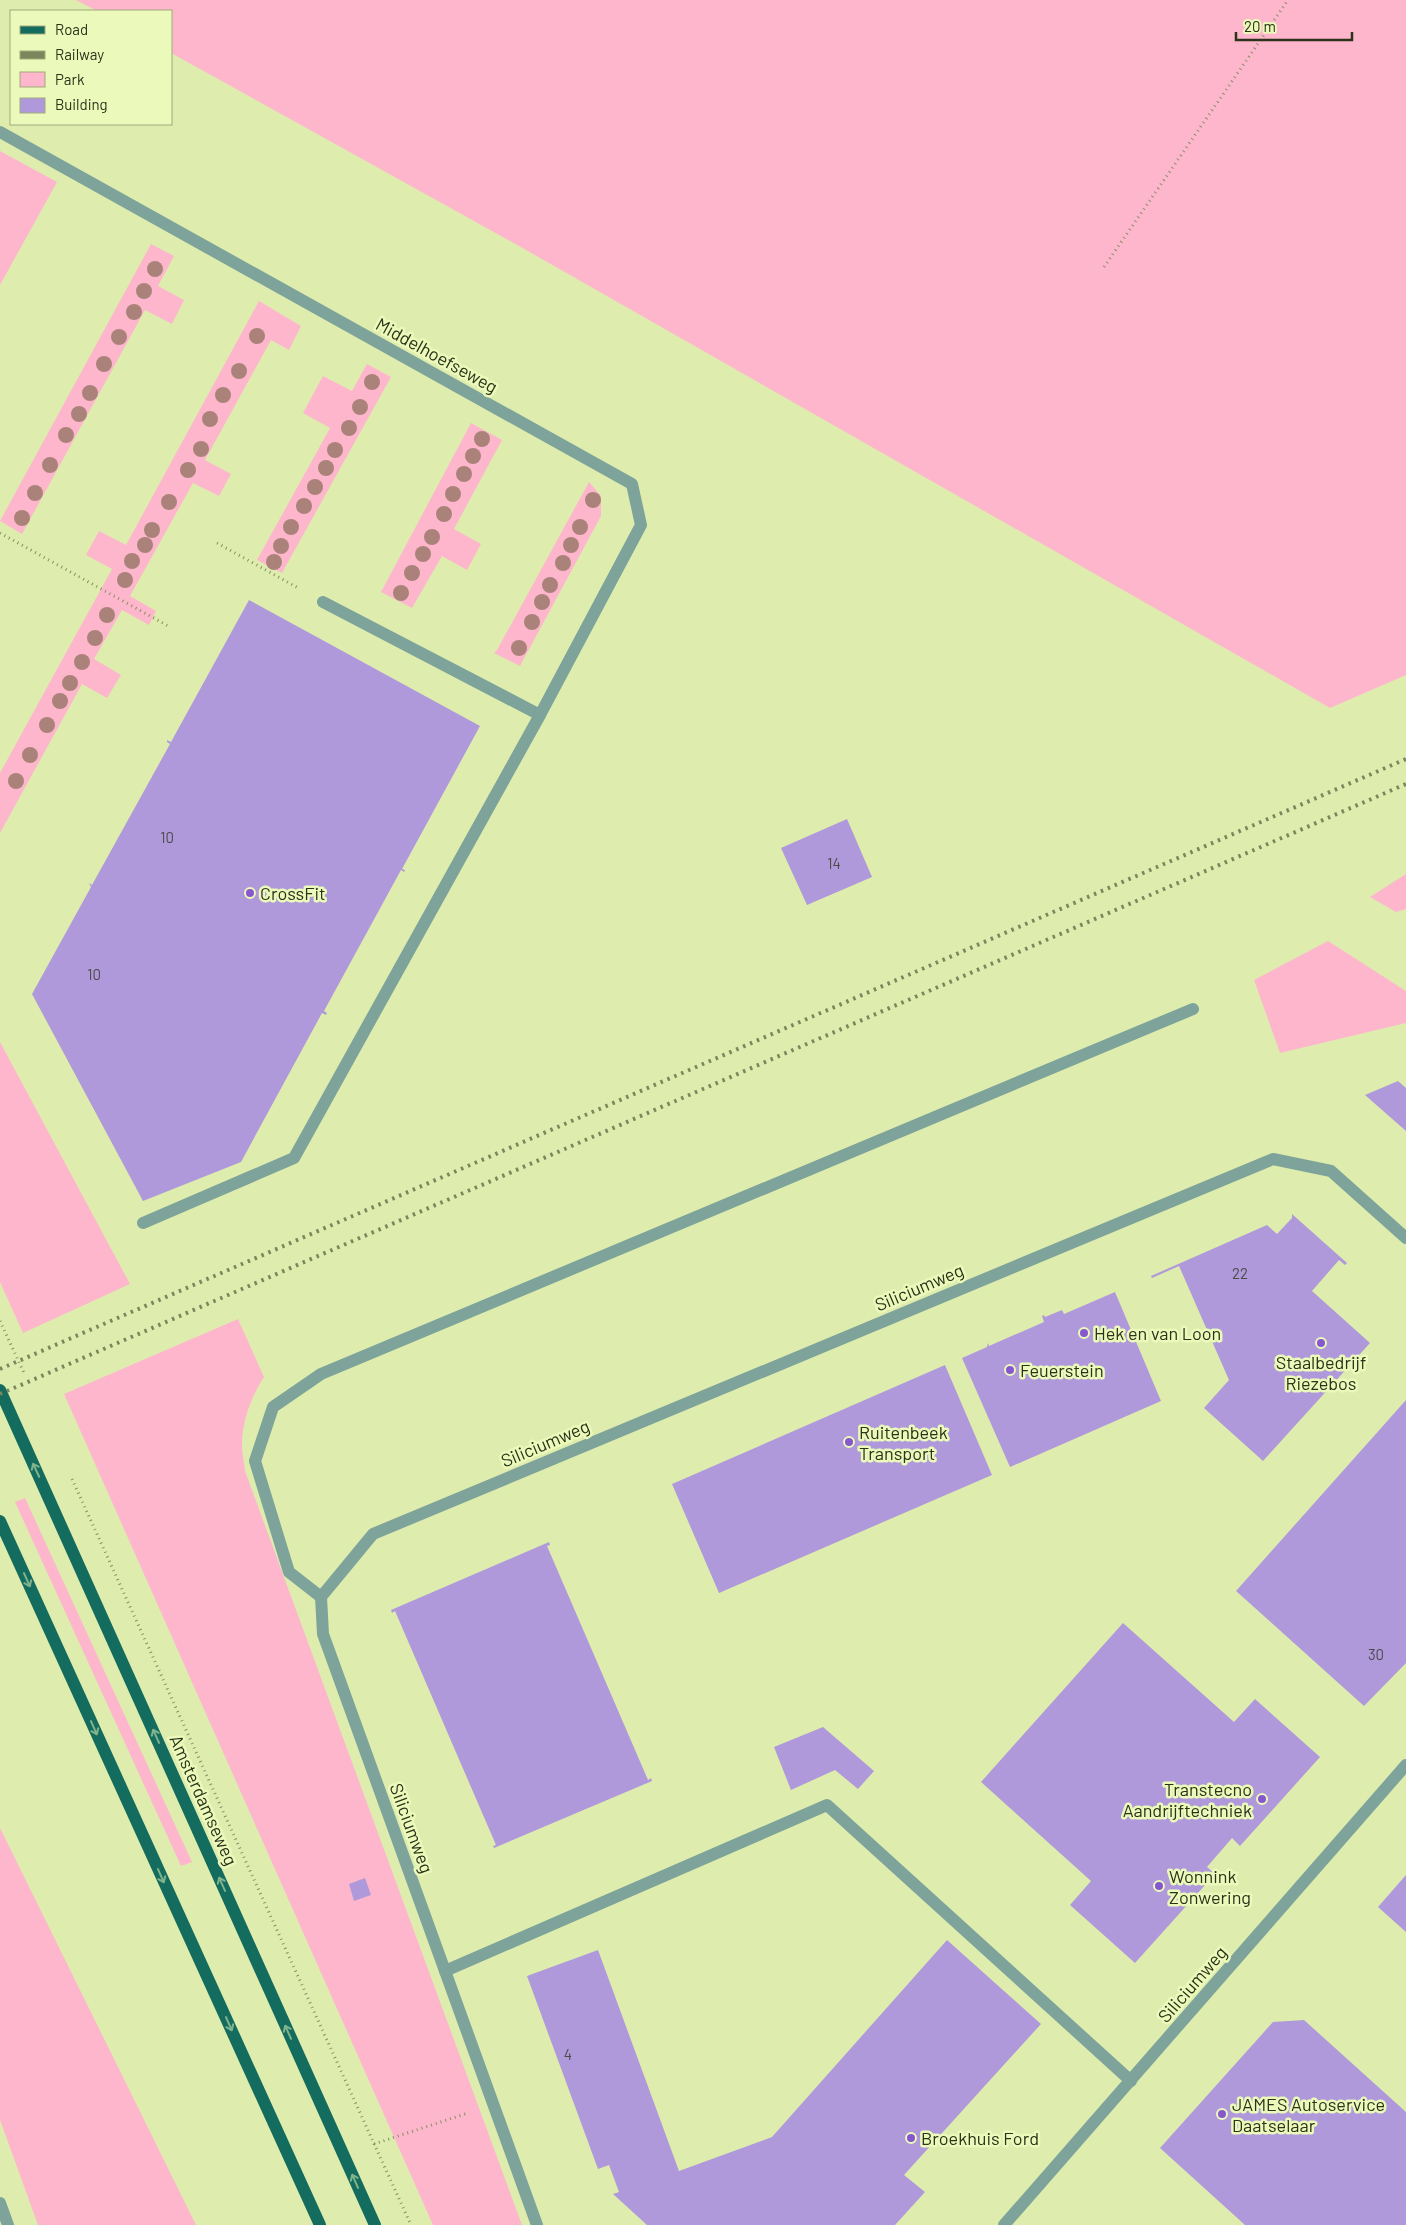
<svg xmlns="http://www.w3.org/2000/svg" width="1406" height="2225" viewBox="0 0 1406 2225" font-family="Barlow,sans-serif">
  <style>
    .green { fill: #feb6cc }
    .building { fill: #af99db }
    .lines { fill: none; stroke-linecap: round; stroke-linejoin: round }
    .path { stroke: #869165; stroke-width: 3; stroke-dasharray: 1 4; stroke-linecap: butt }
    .service { stroke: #7da39a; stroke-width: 12 }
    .minor { stroke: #7da39a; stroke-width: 12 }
    .primary { stroke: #146c5e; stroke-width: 12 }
    .rail { stroke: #7c865c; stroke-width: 4; stroke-dasharray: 2.5 5; stroke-linecap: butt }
    .tree { fill: #ab8279 }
    .oneway { stroke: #80b38c }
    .poi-dot { fill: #8757cf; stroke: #ebfabb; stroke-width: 2 }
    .labels { text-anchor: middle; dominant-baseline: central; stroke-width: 5; stroke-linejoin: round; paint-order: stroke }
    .number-label { font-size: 15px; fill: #4d4b4a }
    .street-label { font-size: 18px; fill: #2c3119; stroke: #ebfabb }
    .poi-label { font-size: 18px; fill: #2c3119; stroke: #ebfabb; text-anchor: start }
  </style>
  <rect width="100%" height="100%" fill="#deedae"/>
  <path class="green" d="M76,0H1406V675L1330,708L512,242L171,53V11H97Z
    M0,151L57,182L0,285Z
    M151,244L174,256L158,286L184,300L172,324L145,310L22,534L0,521Z
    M259,301L301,326L289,350L271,340L205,460L231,474L219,496L193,483L130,596L156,611L149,625L122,610L94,659L121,675L107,698L82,684L0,833V773L112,569L86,555L99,531L126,545Z
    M367,364L391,377L282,573L257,560L330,428L303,413L323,376L352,391Z
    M471,423L502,440L454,529L481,544L467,570L442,556L412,608L381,592Z
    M589,482L601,496V516L520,666L494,653L497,650Z
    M1406,874V909L1396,912L1370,897Z
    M1328,941L1406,991V1023L1280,1053L1254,980Z
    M0,1042L130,1284L23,1333L0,1282Z
    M238,1319L264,1377C252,1395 242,1421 242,1444C242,1453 244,1462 245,1471L522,2225H433L64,1394Z
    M25,1498L192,1862L181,1866L15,1502Z
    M0,1828L196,2225H38L0,2120Z"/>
  <path class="building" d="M249,600L480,726L402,869L405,870L404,872L401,870L324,1011L327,1013L326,1015L322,1013L241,1162L143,1201L32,994L91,887L89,883L92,885L170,744L167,742V740L171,742Z
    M847,819L872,877L807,905L781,848Z
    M1398,1081L1406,1088V1131L1365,1095Z
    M1292,1214L1347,1263L1345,1265L1339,1260L1312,1291L1370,1343L1263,1461L1204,1408L1229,1380L1179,1266L1152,1278L1151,1276L1267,1225L1277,1234L1292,1218Z
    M1115,1292L1161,1401L1010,1467L962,1358L987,1347L988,1343L989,1346L1044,1322L1042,1316L1044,1315L1045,1317L1062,1310L1064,1314Z
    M945,1365L992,1475L719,1593L672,1484Z
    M1406,1400V1663L1364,1706L1236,1591Z
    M549,1542L550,1545L547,1546L648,1780L651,1778L652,1781L494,1848L493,1846L496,1845L395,1611L392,1613L391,1610Z
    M1123,1623L1234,1722L1255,1699L1320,1757L1240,1846L1232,1838L1207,1867L1215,1874L1135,1963L1070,1905L1091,1881L981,1782Z
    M823,1727L874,1771L858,1789L835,1770L791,1790L774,1747Z
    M1406,1875V1932L1378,1907Z
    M365,1878L371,1895L354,1901L349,1884Z
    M947,1940L1041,2024L904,2175L925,2192L895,2225H647L613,2194L619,2192L609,2165L598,2169L527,1976L598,1950L679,2171L772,2137Z
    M1304,2020L1406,2112V2225H1245L1160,2148L1273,2022Z"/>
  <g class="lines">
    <path class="path" d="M1104,267L1288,0
      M0,533L170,627
      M217,543L300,589
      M0,1321L25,1375
      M72,1479L411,2225
      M374,2144L468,2113"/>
    <path class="service" d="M143,1223L294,1158L540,715L323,602
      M321,1597L289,1572L255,1461L273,1407L321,1374L1193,1009
      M445,1971L827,1805L1131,2081"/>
    <path class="minor" d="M0,132L632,484L641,525L540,715
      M0,2203L8,2225
      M537,2225L323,1634L321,1597L373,1534L1273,1159L1331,1171L1406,1238
      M1004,2225L1406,1765"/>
    <path class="primary" d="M0,1390L375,2225
      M0,1521L320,2225"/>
    <path class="rail" d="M0,1369L1406,759
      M0,1394L1406,784"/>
  </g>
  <g class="tree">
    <circle cx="155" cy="269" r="8"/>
    <circle cx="144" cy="291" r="8"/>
    <circle cx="134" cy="312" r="8"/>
    <circle cx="257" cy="336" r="8"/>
    <circle cx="119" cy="337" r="8"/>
    <circle cx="104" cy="364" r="8"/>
    <circle cx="239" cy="371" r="8"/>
    <circle cx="372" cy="382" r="8"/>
    <circle cx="90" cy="393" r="8"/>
    <circle cx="223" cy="395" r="8"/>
    <circle cx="360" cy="407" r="8"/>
    <circle cx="79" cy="414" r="8"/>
    <circle cx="210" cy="419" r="8"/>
    <circle cx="349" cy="428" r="8"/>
    <circle cx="66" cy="435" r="8"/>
    <circle cx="482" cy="439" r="8"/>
    <circle cx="201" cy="449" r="8"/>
    <circle cx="335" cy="450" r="8"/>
    <circle cx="473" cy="456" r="8"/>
    <circle cx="50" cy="465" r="8"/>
    <circle cx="326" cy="468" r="8"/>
    <circle cx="188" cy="470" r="8"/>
    <circle cx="464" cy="474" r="8"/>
    <circle cx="315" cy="487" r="8"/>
    <circle cx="35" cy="493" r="8"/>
    <circle cx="453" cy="494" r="8"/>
    <circle cx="593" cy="500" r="8"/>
    <circle cx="169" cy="502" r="8"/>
    <circle cx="304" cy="506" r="8"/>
    <circle cx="444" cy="514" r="8"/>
    <circle cx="22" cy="518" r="8"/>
    <circle cx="291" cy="527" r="8"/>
    <circle cx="580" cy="527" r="8"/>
    <circle cx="152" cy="530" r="8"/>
    <circle cx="432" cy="537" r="8"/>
    <circle cx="145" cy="545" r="8"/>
    <circle cx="571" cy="545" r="8"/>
    <circle cx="281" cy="546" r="8"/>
    <circle cx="423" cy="554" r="8"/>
    <circle cx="132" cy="561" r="8"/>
    <circle cx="274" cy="562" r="8"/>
    <circle cx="563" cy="563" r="8"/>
    <circle cx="412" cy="573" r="8"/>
    <circle cx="125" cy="580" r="8"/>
    <circle cx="550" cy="585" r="8"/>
    <circle cx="401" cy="593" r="8"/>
    <circle cx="542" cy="602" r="8"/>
    <circle cx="107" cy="615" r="8"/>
    <circle cx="532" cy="622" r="8"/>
    <circle cx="95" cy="638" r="8"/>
    <circle cx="519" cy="648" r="8"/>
    <circle cx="82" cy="662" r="8"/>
    <circle cx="70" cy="683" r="8"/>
    <circle cx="60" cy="701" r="8"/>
    <circle cx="47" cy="725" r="8"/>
    <circle cx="30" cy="755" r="8"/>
    <circle cx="16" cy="781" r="8"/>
  </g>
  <defs><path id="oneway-shaft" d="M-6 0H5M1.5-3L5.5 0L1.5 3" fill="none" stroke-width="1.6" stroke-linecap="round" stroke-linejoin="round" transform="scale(1.25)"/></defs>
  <g class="oneway">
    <use href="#oneway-shaft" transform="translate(36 1470) rotate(-115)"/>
    <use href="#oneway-shaft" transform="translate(27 1580) rotate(66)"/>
    <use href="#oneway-shaft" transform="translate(94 1728) rotate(66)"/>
    <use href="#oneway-shaft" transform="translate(156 1736) rotate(-114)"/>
    <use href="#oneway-shaft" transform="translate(161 1876) rotate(66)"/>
    <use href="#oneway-shaft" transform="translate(222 1884) rotate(-114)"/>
    <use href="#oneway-shaft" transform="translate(229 2024) rotate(66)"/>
    <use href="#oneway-shaft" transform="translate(288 2032) rotate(-114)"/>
    <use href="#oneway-shaft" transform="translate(355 2181) rotate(-114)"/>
  </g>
  <g class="poi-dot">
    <circle cx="250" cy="893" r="5"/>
    <circle cx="1084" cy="1333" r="5"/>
    <circle cx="1321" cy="1343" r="5"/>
    <circle cx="1010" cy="1370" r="5"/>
    <circle cx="849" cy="1442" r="5"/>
    <circle cx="1262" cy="1799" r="5"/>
    <circle cx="1159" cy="1886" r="5"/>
    <circle cx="1222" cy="2114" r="5"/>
    <circle cx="911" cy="2138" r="5"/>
  </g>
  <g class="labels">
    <g class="number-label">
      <text x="167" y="837">10</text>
      <text x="834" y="863">14</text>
      <text x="94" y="974">10</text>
      <text x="1240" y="1273">22</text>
      <text x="1376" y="1654">30</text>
      <text x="568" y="2054">4</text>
    </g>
    <g class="street-label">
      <text transform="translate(437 355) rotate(29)">Middelhoefseweg</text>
      <text transform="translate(919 1287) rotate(-23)">Siliciumweg</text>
      <text transform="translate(545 1443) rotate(-23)">Siliciumweg</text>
      <text transform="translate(204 1800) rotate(66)">Amsterdamseweg</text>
      <text transform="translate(412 1828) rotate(70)">Siliciumweg</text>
      <text transform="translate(1192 1984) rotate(-49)">Siliciumweg</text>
    </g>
    <g class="poi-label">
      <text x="260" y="893">CrossFit</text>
      <text x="1094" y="1333">Hek en van Loon</text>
      <text x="1321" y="1362" text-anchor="middle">Staalbedrijf<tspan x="1321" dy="21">Riezebos</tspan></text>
      <text x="1020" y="1370">Feuerstein</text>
      <text x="859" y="1432">Ruitenbeek<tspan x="859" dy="21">Transport</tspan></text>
      <text x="1252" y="1789" text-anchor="end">Transtecno<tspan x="1252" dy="21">Aandrijftechniek</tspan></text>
      <text x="1169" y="1876">Wonnink<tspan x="1169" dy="21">Zonwering</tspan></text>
      <text x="1232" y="2104">JAMES Autoservice<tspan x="1232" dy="21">Daatselaar</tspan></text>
      <text x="921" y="2138">Broekhuis Ford</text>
    </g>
  </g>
  <rect x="10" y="10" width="162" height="115" fill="#ebfabb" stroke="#9faa7a"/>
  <rect x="20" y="26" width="25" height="8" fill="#146c5e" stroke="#9faa7a"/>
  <text x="55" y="35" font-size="15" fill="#2c3119">Road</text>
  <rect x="20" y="51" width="25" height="8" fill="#7c865c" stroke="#9faa7a"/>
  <text x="55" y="60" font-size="15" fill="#2c3119">Railway</text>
  <rect x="20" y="72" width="25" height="15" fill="#feb6cc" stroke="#9faa7a"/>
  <text x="55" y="85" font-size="15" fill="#2c3119">Park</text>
  <rect x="20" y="98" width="25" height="15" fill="#af99db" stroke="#9faa7a"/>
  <text x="55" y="110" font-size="15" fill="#2c3119">Building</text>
  <path d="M1236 32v8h116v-8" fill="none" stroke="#2c3119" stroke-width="2.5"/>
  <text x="1244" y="32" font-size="15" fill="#2c3119" stroke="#ebfabb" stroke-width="4" paint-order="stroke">20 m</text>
</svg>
